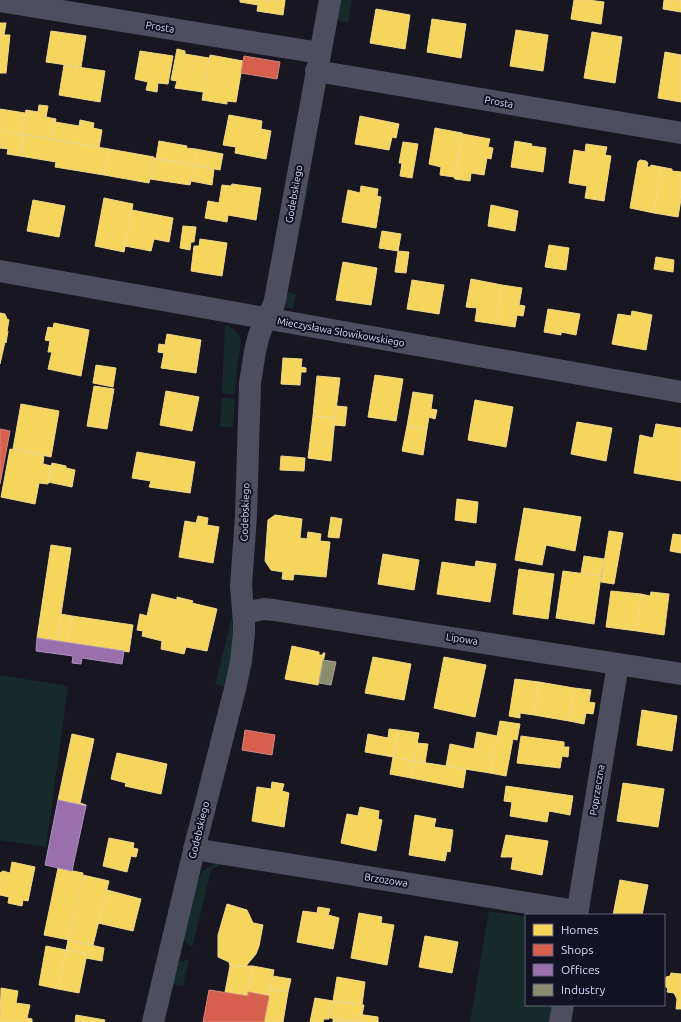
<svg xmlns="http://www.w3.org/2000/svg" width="681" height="1022" viewBox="0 0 681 1022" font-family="Ubuntu,sans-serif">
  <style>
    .green { fill: #162b29 }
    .homes { fill: #f6d55c; stroke: #eed78c }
    .shops { fill: #d6604d; stroke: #d78581 }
    .offices { fill: #9970ab; stroke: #ac90c3 }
    .industry { fill: #8c8c6e; stroke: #a3a498 }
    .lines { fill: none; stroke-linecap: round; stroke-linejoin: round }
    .minor { stroke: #4d4e60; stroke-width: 22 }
    .labels { text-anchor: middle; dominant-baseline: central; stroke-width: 4; stroke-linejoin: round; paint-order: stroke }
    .street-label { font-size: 10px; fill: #dadbfb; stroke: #131225 }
  </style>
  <rect width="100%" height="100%" fill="#171621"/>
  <path class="green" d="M341,0H352L348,23L340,21L337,19Z
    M312,182L308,189L287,292L296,294L293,309L283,307L305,189Z
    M225,325C247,333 240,346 237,364C236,374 236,385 235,395L222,393Z
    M222,397L235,399L233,427H220Z
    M232,616H235L234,637L226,687L215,684Z
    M0,675L68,686L46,847L0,840Z
    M214,864H219L220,865L211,870L192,948L183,939L196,883L203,871Z
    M489,911L526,917V1005H553L551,1022H470Z
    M189,960L183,986L172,984L177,962Z"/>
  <path class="homes" d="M240,0H285L283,15L257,11L258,5L240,2Z
    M574,0H588L604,2L601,24L571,19Z
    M664,0H681V12L663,9Z
    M376,9L410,15L405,49L370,43Z
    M432,19L466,24L461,58L427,52Z
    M0,23H6L4,35H10L6,73H0Z
    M516,30L548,35L543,71L510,66Z
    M51,31L86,36L81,67L46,62Z
    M592,32L622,37L615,83L584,78Z
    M177,49L185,51V54L209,58L203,92L175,88L177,81L171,80Z
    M140,51L173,56L168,84L158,83L157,92L146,90L148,82L135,79Z
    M665,52L681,55V102L658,98Z
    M210,55L243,61L236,102L227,101V104L202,100Z
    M64,65L105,71L100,102L59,95Z
    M39,105L48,106L46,117L56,119L52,139L21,134L26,110L38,112Z
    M0,109L25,113L21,134L0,130Z
    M229,115L262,121L261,129L271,131L266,159L235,153L236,147L223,145Z
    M360,116L399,124L396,138L392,137L389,150L355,144Z
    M80,120L94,123L93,128L102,130L99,148L52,139L55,122L79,126Z
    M435,128L462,133L455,179L454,177L440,175L441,167L429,164Z
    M0,130L24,135L20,156L7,154L8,149L0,148Z
    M462,133L463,134L490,139L488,147L493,148L491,159L487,158L484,175L471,173L470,181L455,179Z
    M24,135L109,149L104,175L55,167L56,162L20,156Z
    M159,141L187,146L186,148L196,149L194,165L156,159Z
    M515,141L532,144L531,146L546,148L543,172L511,167Z
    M403,142L418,144L412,178L400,176L402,163H399Z
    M586,144L607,147L605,155L611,156L604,201L585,198L587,186L569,183L574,150L585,152Z
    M109,149L154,157L149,183L104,175Z
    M196,149L223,154L220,170L194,165Z
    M154,158L194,165L190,185L150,179Z
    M640,160L646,161L648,163L647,167H650L651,165L661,167L654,213L630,208L638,162Z
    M194,165L214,169L212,185L191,181Z
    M661,167L672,169V171L681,172V199L678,217L654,213Z
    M232,184L261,188L256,220L228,215L227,222L205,218L208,201L219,203L222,185L231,186Z
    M361,186L378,189L377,196L381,197L376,228L342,222L348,190L360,193Z
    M104,198L133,204L124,252L95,246Z
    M33,200L65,206L59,237L27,231Z
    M491,205L518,211L515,231L488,226Z
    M132,210L173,218L169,242L154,239L151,251L125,246Z
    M183,226L196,227L194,242H191L190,250L180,248Z
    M382,231L401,234L398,251L379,248Z
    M200,239L227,243L222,276L191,271L194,246H199Z
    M549,245L569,248L566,270L545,267Z
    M398,251L409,252L406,273L395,272Z
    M656,257L674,260L673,272L654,269Z
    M343,262L377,268L371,305L336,300Z
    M471,279L502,285L495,324L475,321L477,308L466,307Z
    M412,280L444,285L439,314L407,309Z
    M502,285L522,288L519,305L525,306L523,316L517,315L515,327L495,324Z
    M548,309L580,314L576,335L561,332V335L544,332Z
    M632,311L652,315L646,350L612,344L618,314L631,316Z
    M0,313L5,314L7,319L9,320L7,331H8L6,343L5,342L0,364Z
    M54,323L89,330L81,376L48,369L52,352H48L50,341L45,340L48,327L53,328Z
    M167,334L201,340L196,373L161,368L164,353L158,352L159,344L165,345Z
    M283,358L302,359L301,367L306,368V372H301L300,385L281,384Z
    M96,365L116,368L113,387L93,383Z
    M375,375L403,379L396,421L368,417Z
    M317,376L340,378L335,418L313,416Z
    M94,386L114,389L107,429L87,426Z
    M166,391L199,397L192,431L160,425Z
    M413,392L433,395L431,409L437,410L435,419L429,417L427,429L407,426Z
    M475,400L513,407L506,447L468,440Z
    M21,404L59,411L51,457L13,449Z
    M337,406L347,407L345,426L334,425Z
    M313,416L335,418L331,461L308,458Z
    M577,422L612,428L606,461L571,454Z
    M656,424L681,428V481L634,473L640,435L653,438Z
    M407,426L427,429L423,455L402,451Z
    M10,449L44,455L43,464L52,466L48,484L39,483L35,504L1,497Z
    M137,452L195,462L190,493L149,487L151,481L132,478Z
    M281,456L305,458L304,471L280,470Z
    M52,463L66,466V468L75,470L72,487L48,482Z
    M457,499L478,502L476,523L455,520Z
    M524,508L581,517L575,551L546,545L542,565L515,560Z
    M275,515L302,519L300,538L307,539L308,532L321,534L320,541L330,542L326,577L294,574L293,580L282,579L283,572L271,570L265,561L268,520Z
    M198,516L208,518L207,525L219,527L213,563L179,557L185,521L196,523Z
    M331,517L342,519L339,538L328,537Z
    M609,531L623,533L614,584L601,582Z
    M673,534L681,535V553L670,551Z
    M51,545L71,548L57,641L37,638Z
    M383,554L419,560L414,590L378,584Z
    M584,556L604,559L601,576L581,573Z
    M476,561L496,564L490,602L437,594L442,562L475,567Z
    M519,569L554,574L548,619L513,614Z
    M563,571L601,576L594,624L556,618Z
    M611,591L641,594L637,631L606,627Z
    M651,592L669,594L664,635L637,631L641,594L650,596Z
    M152,594L177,600V597L193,601L192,603L217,609L207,651L186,647L184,654L161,649L162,641L142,636L143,631L137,630L140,614L147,616Z
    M61,614L72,616L67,643L57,641Z
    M72,616L133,625L129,652L67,643Z
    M292,646L319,652V655H323V653H325L318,685L285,679Z
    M373,657L411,664L404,700L365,693Z
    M444,657L486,665L475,717L434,708Z
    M515,679L539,682L534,715L520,713V718L509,716Z
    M539,682L574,688L569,721L534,715Z
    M574,688L591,690L589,702L595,703L593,714L586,713L584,724L569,721Z
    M642,710L677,716L672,751L637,745Z
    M500,721L520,724L517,740L513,739L506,776L490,773Z
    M389,729L398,730L393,757L365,752L368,734L388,738Z
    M398,730L419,733L414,761L393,757Z
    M477,732L497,736L490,773L446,766L450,744L474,749Z
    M72,734L94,739L80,803L86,805V806L58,800Z
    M521,736L564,742V747H569L568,757L562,756L560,768L517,763Z
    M417,743L428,744L425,763L414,761Z
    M117,753L167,764L161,794L125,786L126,783L111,779Z
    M393,757L414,761L411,778L390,774Z
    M414,761L466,769L463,788L411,778Z
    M272,782L284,784L282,791L289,793L284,827L252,821L257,787L271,789Z
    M623,783L664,789L658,827L617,821Z
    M506,786L573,796L570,815L549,811L547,822L510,816L512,802L504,801Z
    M360,807L379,811L378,819L382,820L376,851L341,843L347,814L358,816Z
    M415,815L436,819L434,827L453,830L450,852L447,851L445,861L409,855Z
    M506,835L548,841L542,875L511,869L513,857H501Z
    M109,838L134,843L133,848L138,849L136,857L131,856L127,872L103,866Z
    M12,862L35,867L28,901L23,900L22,906L8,903L9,897L0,895V873L3,871L10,873Z
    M58,868L83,873L69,940L44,935Z
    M83,875L109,881L93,945L69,940Z
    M620,880L648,885L642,915H613Z
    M107,890L141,899L133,931L98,923Z
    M227,904L247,910L253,923L263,925L259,946L256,954L246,966H230L229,962L218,957V935Z
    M318,907L330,909L328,915L339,918L333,949L297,942L303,911L317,913Z
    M359,913L382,917L381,923L394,925L387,965L351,958Z
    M425,936L458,942L452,973L419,967Z
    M68,940L104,948L102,961L86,958L87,954L66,950Z
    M46,946L66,950L58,989L39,985Z
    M66,950L87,954L79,993L58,989Z
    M230,966H253L248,996L225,992Z
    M253,966L274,970L269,996L248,992Z
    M671,973L681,974V1009H676L677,999L674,993L667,992L668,989L665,986L666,977L670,976Z
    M273,976L291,979L288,992L270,989Z
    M337,977L365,982L362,1005L333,1001Z
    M1,988L18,991L16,1003L30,1005L27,1018L32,1019V1022H0Z
    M270,989L288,992L283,1022H264Z
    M315,998L333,1001L329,1019H324L323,1022H310Z
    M333,1001L364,1005L362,1015L357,1014L356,1021L330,1018Z
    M357,1014L378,1017V1022H356Z
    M76,1015L105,1020L104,1022H75Z
    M333,1018L356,1021V1022H333Z"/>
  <path class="shops" d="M244,56L280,62L277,79L241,73Z
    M0,429L10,431L0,484Z
    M245,730L275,735L272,755L242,750Z
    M209,990L248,996V992L269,996L264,1022H203Z"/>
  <path class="offices" d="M37,638L124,651L122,664L82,658L81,664L72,663L73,656L36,651Z
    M58,800L86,806L72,871L45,865Z"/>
  <path class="industry" d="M323,660L336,662L331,685L319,683Z"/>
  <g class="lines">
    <path class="minor" d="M0,1L320,53
      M316,71L681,133
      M0,271L681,392
      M244,613L264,609L274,610L681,674
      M194,849L577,911
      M577,915L618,664
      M153,1022L196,842L236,685L241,661L244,633V622L241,586L246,516L250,383L255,351L259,335L263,325L273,307L275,300L330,0
      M560,1022L563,1005"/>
  </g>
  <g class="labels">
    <g class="street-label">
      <text transform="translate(160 27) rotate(9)">Prosta</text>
      <text transform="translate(499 102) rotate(10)">Prosta</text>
      <text transform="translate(294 194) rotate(-80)">Godebskiego</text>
      <text transform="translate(341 332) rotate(10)">Mieczysława Słowikowskiego</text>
      <text transform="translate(245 512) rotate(-88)">Godebskiego</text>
      <text transform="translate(462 639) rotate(9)">Lipowa</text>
      <text transform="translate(597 790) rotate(-81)">Poprzeczna</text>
      <text transform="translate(199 830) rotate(-76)">Godebskiego</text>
      <text transform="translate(386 880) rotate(9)">Brzozowa</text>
    </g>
  </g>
  <rect x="525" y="914" width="140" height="92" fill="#131225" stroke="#63627b"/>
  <rect x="533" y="924" width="20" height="12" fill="#f6d55c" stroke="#63627b"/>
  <text x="561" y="934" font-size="12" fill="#dadbfb">Homes</text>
  <rect x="533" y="944" width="20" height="12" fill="#d6604d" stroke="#63627b"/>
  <text x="561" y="954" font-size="12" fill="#dadbfb">Shops</text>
  <rect x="533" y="964" width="20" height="12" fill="#9970ab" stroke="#63627b"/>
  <text x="561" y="974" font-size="12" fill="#dadbfb">Offices</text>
  <rect x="533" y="984" width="20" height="12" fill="#8c8c6e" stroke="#63627b"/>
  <text x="561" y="994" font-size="12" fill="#dadbfb">Industry</text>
</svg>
